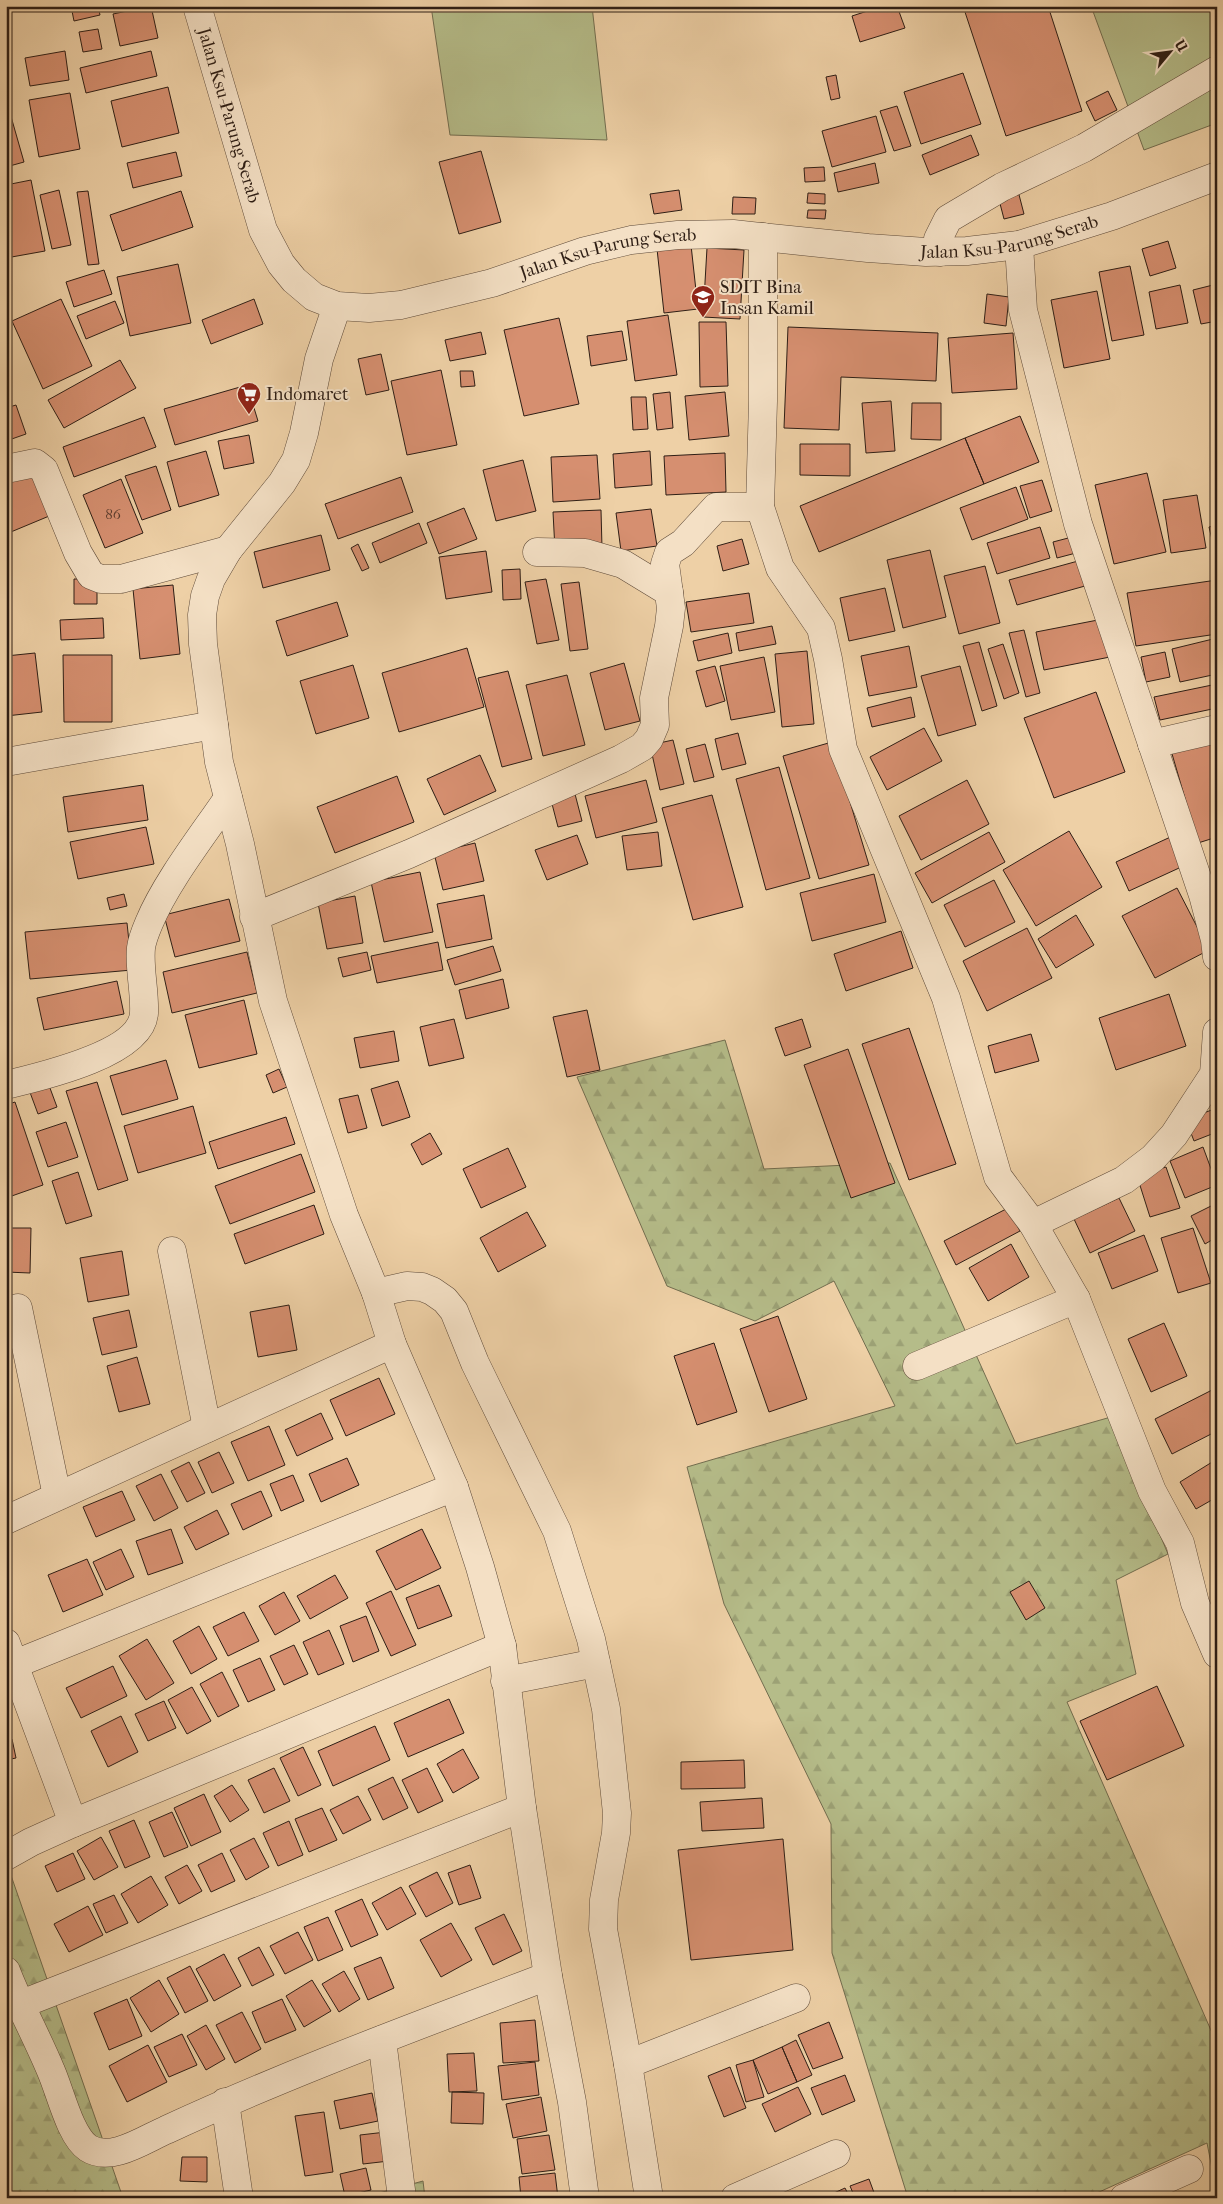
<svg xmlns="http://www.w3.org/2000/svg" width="1223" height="2204" viewBox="0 0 1223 2204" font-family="'IM FELL French Canon',serif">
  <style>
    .green { fill: #b5bc89; stroke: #726d4f }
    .forest { fill: url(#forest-firs); stroke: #726d4f }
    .building { fill: #d68f70; stroke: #2e1e15 }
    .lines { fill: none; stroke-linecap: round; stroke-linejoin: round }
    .minor-casing { stroke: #5e4a39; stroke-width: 29 }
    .minor { stroke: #f4e0c5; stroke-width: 28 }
    .labels { text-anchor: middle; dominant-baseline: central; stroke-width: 4; stroke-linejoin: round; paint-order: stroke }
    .number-label { font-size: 15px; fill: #583a2c }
    .street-label { font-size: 18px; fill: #2e1e15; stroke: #f4e0c5 }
    .poi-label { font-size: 18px; fill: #2e1e15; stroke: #f4e0c5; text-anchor: start }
  </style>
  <defs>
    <pattern id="forest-firs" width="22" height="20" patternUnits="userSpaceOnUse" patternTransform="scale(1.25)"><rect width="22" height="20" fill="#b5bc89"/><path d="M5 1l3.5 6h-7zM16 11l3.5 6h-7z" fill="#9ca175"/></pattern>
  </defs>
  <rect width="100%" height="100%" fill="#eed0a6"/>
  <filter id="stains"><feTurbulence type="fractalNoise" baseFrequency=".004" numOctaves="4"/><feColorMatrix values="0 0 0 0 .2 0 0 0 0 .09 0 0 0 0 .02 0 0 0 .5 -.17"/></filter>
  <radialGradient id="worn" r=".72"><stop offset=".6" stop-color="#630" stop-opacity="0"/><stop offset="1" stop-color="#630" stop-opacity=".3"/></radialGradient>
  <path class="green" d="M431,6H592L607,140L450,135Z
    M1091,6H1217V123L1144,150Z"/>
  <path class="forest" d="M725,1040L764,1169L890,1163L1016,1444L1111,1417L1168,1554L1116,1580L1136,1674L1067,1702L1217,2044V2194L1207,2143L1086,2198H908L832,1953L831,1824L724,1604L687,1467L895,1406L834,1281L755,1321L667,1286L577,1077Z
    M6,1861L123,2198H6Z
    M423,2181L425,2198H361Z"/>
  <path class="building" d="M71,6H98L100,15L74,21Z
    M151,6L158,38L120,46L113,14Z
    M883,6H897L905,28L860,42L852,16Z
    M963,6H1048L1082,111L1006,136Z
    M98,29L102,49L83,52L79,32Z
    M65,51L69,80L30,86L25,58Z
    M151,51L157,76L86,93L80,68Z
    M963,73L981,124L921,144L904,92Z
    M836,75L840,98L831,100L826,77Z
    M6,86L10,102L6,103Z
    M168,87L179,133L122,147L111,101Z
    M1108,91L1117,110L1095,121L1086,102Z
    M70,93L80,149L39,157L29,100Z
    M8,106L24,162L6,167V107Z
    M897,106L911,146L894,151L880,111Z
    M876,116L886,152L832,167L822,131Z
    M971,135L979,155L930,175L922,155Z
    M481,151L501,222L459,234L439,162Z
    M176,152L182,176L133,188L127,163Z
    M875,163L879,183L838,192L834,173Z
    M824,167L825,181L805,182L804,168Z
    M31,180L45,251L6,258V185Z
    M1017,187L1024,214L1004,219L997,192Z
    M59,190L71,245L52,249L40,195Z
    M679,190L682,210L654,214L650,194Z
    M88,191L99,264L88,265L77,192Z
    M181,191L193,227L122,251L110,215Z
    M808,193L825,194V204L807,203Z
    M733,197L756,198L755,214H732Z
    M808,210H826L825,219L807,218Z
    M1168,241L1176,268L1150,276L1142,249Z
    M691,245L698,309L664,313L657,249Z
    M707,248L744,250L740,319L703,317Z
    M178,264L191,323L130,336L117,277Z
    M1130,266L1144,335L1112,341L1099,272Z
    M104,270L112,294L74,307L66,282Z
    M1217,284V321L1201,324L1193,290Z
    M1180,285L1188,323L1156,329L1149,292Z
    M1097,291L1110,359L1064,368L1051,300Z
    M987,294L1009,297L1006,326L984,323Z
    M61,299L92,366L43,389L12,321Z
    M254,299L263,324L211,344L202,320Z
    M115,301L124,323L86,339L77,316Z
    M668,315L677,375L635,381L627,321Z
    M559,318L579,404L524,416L504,330Z
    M699,322H726L728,386L700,387Z
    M788,327L938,333L936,381L841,377L839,430L784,428Z
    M622,331L627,360L591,366L587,336Z
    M481,332L486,354L450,361L445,340Z
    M1013,333L1017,389L952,393L948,338Z
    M381,354L389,390L366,395L358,359Z
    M120,360L136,388L64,428L48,400Z
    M441,370L457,445L407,455L391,381Z
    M460,371H473L475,386L461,387Z
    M247,385L258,421L175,445L164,409Z
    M670,392L673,428L657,430L653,394Z
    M725,392L729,436L689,440L685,396Z
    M631,397H646L648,429L633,430Z
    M891,401L895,451L866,453L862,403Z
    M912,403H941V440L911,439Z
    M16,405L26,434L6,441V408Z
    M1020,416L1039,462L984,484L965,438Z
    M144,417L156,447L74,477L63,447Z
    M249,435L254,463L224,469L218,441Z
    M965,438L984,484L819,552L800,506Z
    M800,444H850V476L800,475Z
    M206,451L219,495L179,507L167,462Z
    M650,451L652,485L615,488L613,454Z
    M725,453L726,492L666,495L664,456Z
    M597,455L600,499L553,502L551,457Z
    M523,460L536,511L496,521L483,470Z
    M156,466L171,510L142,520L125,476Z
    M34,470L54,514L6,534V483Z
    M1147,473L1166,552L1114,564L1095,485Z
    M401,477L413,512L338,539L325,504Z
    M121,479L143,533L105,548L83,495Z
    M1042,480L1052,511L1030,518L1020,486Z
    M1016,487L1028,519L972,540L960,508Z
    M1197,495L1206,548L1171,553L1163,500Z
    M464,508L477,539L439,554L427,523Z
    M651,509L657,546L621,551L616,513Z
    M601,510L602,548L555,550L553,512Z
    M419,523L427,543L380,563L372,543Z
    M1217,525V543L1213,544L1209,527Z
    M1040,527L1050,558L997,574L987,543Z
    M321,535L330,570L263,588L254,552Z
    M1072,537L1076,553L1057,558L1053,542Z
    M742,539L749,564L723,571L717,546Z
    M358,544L369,568L362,571L351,548Z
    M930,550L946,617L903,628L887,560Z
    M486,551L492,592L446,599L439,557Z
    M1078,561L1085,586L1017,605L1009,580Z
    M985,566L1000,623L959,634L944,576Z
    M520,569L521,599L503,600L502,570Z
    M74,579H97V604H74Z
    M546,579L559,640L537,644L525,582Z
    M1217,580V634L1136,646L1127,593Z
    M579,582L588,649L570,651L561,584Z
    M173,585L180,654L140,659L133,589Z
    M885,588L895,631L849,641L840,598Z
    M749,593L754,623L691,632L686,602Z
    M337,602L348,636L287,656L276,621Z
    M103,618L104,638L61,640L60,620Z
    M1103,619L1110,657L1044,670L1036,632Z
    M772,626L776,644L739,651L736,633Z
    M1024,630L1040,693L1026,697L1009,633Z
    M728,633L732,653L698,661L693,641Z
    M1217,638V674L1180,682L1172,649Z
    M979,642L997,706L982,711L963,646Z
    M1003,644L1019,693L1004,699L988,649Z
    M909,646L917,687L869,696L861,656Z
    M467,648L484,707L399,732L382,673Z
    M807,651L814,724L782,727L775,654Z
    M1165,652L1170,677L1146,682L1141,657Z
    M35,653L42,712L6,716V656Z
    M63,655H112V722H64Z
    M764,657L775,712L731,720L720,666Z
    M624,663L640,721L605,730L590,673Z
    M353,665L369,718L316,734L300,681Z
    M715,666L725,701L706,707L696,671Z
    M960,666L976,725L938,736L921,676Z
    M508,671L532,759L502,767L478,678Z
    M567,675L585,745L543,756L526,685Z
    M1217,684V708L1160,720L1154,697Z
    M1096,692L1125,772L1054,798L1024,718Z
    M911,697L915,717L872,727L867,708Z
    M924,728L942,761L887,790L870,757Z
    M738,733L746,764L722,770L715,739Z
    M1217,734V837L1198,843L1170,747Z
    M673,740L684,784L660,790L650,745Z
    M832,742L869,865L819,879L783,756Z
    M705,744L714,777L694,782L686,749Z
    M480,755L496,791L444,815L427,779Z
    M779,767L810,878L766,890L736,779Z
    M397,776L414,822L335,853L317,807Z
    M646,780L657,822L596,838L585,796Z
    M967,780L989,824L921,860L899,816Z
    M143,785L148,820L68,832L63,797Z
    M575,794L582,821L558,827L551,800Z
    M712,795L743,907L693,920L662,808Z
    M146,827L154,864L78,879L70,842Z
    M1069,831L1102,887L1036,926L1003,870Z
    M658,832L662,866L627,870L622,836Z
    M989,832L1005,862L932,903L915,873Z
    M1177,834L1190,863L1129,891L1116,862Z
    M577,835L588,864L547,880L535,850Z
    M475,843L484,881L443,890L434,853Z
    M6,848H8L11,873H6Z
    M420,872L433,932L384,942L371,882Z
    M874,874L886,922L812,941L800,893Z
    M6,880L9,896L6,897Z
    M994,880L1015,922L965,947L944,905Z
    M1177,888L1209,950L1155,978L1122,916Z
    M124,894L127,906L110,910L107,898Z
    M484,895L492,939L446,948L437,904Z
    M355,896L363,943L327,949L318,903Z
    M229,899L240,941L175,957L164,915Z
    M1076,915L1094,945L1056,968L1038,939Z
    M127,923L132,970L30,979L25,932Z
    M1027,928L1052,978L987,1011L963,961Z
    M901,931L913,968L846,991L834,954Z
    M438,942L443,970L377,983L371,956Z
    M493,946L501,971L455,985L447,960Z
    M247,952L257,993L172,1013L163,972Z
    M367,952L371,970L343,977L338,958Z
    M503,979L509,1008L466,1019L459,990Z
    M117,981L124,1014L44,1030L37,998Z
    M1169,994L1186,1046L1116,1070L1099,1018Z
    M244,1000L257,1054L199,1068L185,1015Z
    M587,1010L600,1070L567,1077L553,1017Z
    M454,1019L464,1058L429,1066L420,1027Z
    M802,1019L811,1047L785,1056L775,1028Z
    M909,1028L956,1164L909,1180L862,1044Z
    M394,1031L399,1061L360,1068L354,1038Z
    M1031,1034L1039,1061L995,1073L988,1046Z
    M848,1049L895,1183L851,1198L804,1065Z
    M166,1060L178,1099L122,1115L110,1076Z
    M279,1069L287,1087L273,1093L266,1075Z
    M47,1080L57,1107L38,1114L28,1087Z
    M398,1081L410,1117L382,1126L371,1089Z
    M97,1082L128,1180L98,1190L66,1091Z
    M358,1095L367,1128L348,1133L339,1099Z
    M15,1102L43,1185L6,1198V1105Z
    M193,1106L206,1153L138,1173L124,1126Z
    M1214,1109L1217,1115V1132L1194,1141L1186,1120Z
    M286,1117L295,1144L218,1169L209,1142Z
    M66,1122L78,1157L48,1167L36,1132Z
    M430,1133L442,1154L422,1165L411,1144Z
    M1203,1147L1217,1185L1185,1198L1170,1161Z
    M508,1148L526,1187L481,1208L463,1169Z
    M301,1154L315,1192L230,1224L215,1186Z
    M1166,1167L1180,1208L1150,1217L1137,1176Z
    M78,1172L92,1216L66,1224L52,1181Z
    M1119,1198L1135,1231L1090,1253L1074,1219Z
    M1217,1203V1237L1205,1244L1191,1216Z
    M314,1205L324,1234L245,1264L234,1234Z
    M1008,1208L1020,1231L956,1265L944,1241Z
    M527,1212L546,1246L498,1272L480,1238Z
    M6,1228H31L30,1273L6,1272Z
    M1193,1228L1211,1283L1178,1293L1161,1238Z
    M1144,1235L1158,1271L1112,1289L1098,1253Z
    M1011,1244L1029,1277L988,1301L969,1268Z
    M122,1251L129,1295L88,1302L80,1258Z
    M289,1305L297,1350L258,1357L250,1312Z
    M129,1310L137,1347L102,1355L93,1318Z
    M778,1316L807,1399L769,1412L740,1329Z
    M1164,1323L1187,1376L1151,1392L1128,1339Z
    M714,1343L737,1412L697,1425L674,1356Z
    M137,1357L150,1404L119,1412L107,1366Z
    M379,1378L395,1414L346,1436L330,1400Z
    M1216,1388L1217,1431L1172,1454L1155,1419Z
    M321,1413L333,1439L297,1456L285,1430Z
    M269,1426L285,1465L248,1481L231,1442Z
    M219,1452L234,1483L212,1493L198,1462Z
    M347,1458L359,1485L321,1502L309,1474Z
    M1217,1459V1497L1196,1509L1180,1482Z
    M189,1462L205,1493L187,1502L171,1471Z
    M161,1474L178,1508L154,1521L136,1486Z
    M293,1475L304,1501L281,1511L270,1484Z
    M122,1491L135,1520L96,1537L83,1507Z
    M261,1491L272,1516L243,1530L231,1504Z
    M217,1510L229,1534L196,1550L184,1527Z
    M171,1529L183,1563L148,1575L136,1541Z
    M422,1529L441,1568L396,1590L376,1551Z
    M121,1549L134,1577L106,1590L93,1562Z
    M87,1559L103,1595L63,1612L48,1575Z
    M335,1575L348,1598L310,1619L297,1596Z
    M1029,1581L1045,1608L1026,1620L1010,1592Z
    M439,1585L452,1616L418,1629L406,1598Z
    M391,1591L416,1645L391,1656L366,1603Z
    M284,1592L300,1621L275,1635L259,1606Z
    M244,1612L259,1641L228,1656L213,1627Z
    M366,1616L379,1651L353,1662L340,1626Z
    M199,1626L217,1659L191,1674L173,1641Z
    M329,1630L344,1664L318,1675L303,1642Z
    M147,1639L174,1683L146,1700L119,1656Z
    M294,1645L308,1674L284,1685L270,1656Z
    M260,1658L275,1690L248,1702L233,1670Z
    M113,1666L127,1696L81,1718L66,1688Z
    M222,1672L239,1706L218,1717L200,1684Z
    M1157,1686L1184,1746L1107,1780L1080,1721Z
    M192,1687L211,1721L187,1734L168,1700Z
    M449,1699L464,1733L408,1757L394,1723Z
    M164,1701L176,1728L148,1741L135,1714Z
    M121,1716L138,1752L108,1767L91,1731Z
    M375,1726L390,1760L333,1786L318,1751Z
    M12,1739L16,1758L6,1760V1740Z
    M303,1747L321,1785L298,1796L280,1758Z
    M463,1749L479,1778L453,1793L437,1764Z
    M744,1760L745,1788L681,1789V1762Z
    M274,1768L290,1801L264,1813L248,1780Z
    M427,1768L443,1801L418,1813L402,1780Z
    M393,1777L408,1808L383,1820L368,1789Z
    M232,1785L249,1810L230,1822L214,1796Z
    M204,1794L221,1832L191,1846L174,1808Z
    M358,1796L371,1820L343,1834L330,1810Z
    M762,1798L764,1828L702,1831L700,1802Z
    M322,1808L337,1840L309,1852L295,1819Z
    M172,1812L188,1847L164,1857L149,1822Z
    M134,1820L150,1857L125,1868L109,1831Z
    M289,1821L303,1855L278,1866L263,1833Z
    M101,1837L118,1867L94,1880L77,1851Z
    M254,1838L269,1867L246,1880L230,1850Z
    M783,1839L793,1950L691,1960L678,1850Z
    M73,1853L85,1879L57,1892L45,1866Z
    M222,1853L235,1881L211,1892L198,1865Z
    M187,1865L202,1891L179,1904L165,1877Z
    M470,1865L481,1898L459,1905L448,1873Z
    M437,1872L453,1903L426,1917L409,1886Z
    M151,1876L168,1905L138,1923L121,1894Z
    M401,1887L416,1914L387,1930L372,1903Z
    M114,1895L128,1923L106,1933L93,1904Z
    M362,1899L378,1935L351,1947L335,1911Z
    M88,1906L103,1935L69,1952L54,1924Z
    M504,1914L522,1951L493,1965L475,1928Z
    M328,1917L343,1950L318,1961L304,1927Z
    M451,1923L472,1960L441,1977L420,1940Z
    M298,1932L313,1960L285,1974L270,1946Z
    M259,1947L274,1975L252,1986L238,1958Z
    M224,1954L241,1986L214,2001L196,1969Z
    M381,1957L394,1988L368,2000L354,1968Z
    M190,1966L208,2001L185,2013L167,1978Z
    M344,1971L360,1999L339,2012L322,1984Z
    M159,1980L179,2014L151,2032L130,1998Z
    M312,1980L331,2011L304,2027L286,1996Z
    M127,1999L142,2036L109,2050L94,2013Z
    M282,1999L296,2030L265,2043L252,2012Z
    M242,2012L261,2049L235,2063L216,2025Z
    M535,2020L539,2061L503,2063L500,2023Z
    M829,2022L843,2058L813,2069L798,2035Z
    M206,2025L225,2059L206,2070L187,2036Z
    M182,2034L197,2065L169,2077L154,2047Z
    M796,2040L812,2075L797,2082L782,2047Z
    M148,2045L167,2082L127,2102L109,2066Z
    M782,2047L797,2082L768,2094L753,2060Z
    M474,2053L477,2091L449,2092L447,2054Z
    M753,2060L764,2097L746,2102L736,2065Z
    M535,2062L539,2095L502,2100L498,2066Z
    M730,2067L746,2108L724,2117L708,2076Z
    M845,2075L855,2101L822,2115L811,2088Z
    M798,2087L811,2114L775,2132L762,2104Z
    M452,2092L484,2093L483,2124L451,2123Z
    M372,2093L378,2121L340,2129L334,2101Z
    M541,2097L547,2131L513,2138L506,2104Z
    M324,2112L333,2172L305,2176L295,2116Z
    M386,2132L389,2161L363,2164L360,2135Z
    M549,2135L555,2170L522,2174L517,2139Z
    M182,2157H207V2182L180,2181Z
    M366,2168L371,2190L345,2196L340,2174Z
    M555,2173L558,2198H521L519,2177Z
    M869,2179L876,2198H855L850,2186Z
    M845,2188L850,2198H823Z"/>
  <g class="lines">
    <g class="minor-casing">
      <g id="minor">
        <path id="s1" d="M197,6L263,230L281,264L294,280L314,297L337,306L369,308L401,305L492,283L585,251L631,240L678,235L733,234L868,248L926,252L967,251L1019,245L1112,216L1217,176"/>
        <path d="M763,237V401L760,507L780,568L821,628L828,659L843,749L946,998L998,1177L1033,1224L1124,1180L1153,1158L1174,1135L1214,1074L1217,1032"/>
        <path d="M1019,245L1023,310L1078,524L1203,895L1215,940L1217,957"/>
        <path d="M940,252L938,239L948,219L1002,187L1084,148L1217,70"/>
        <path d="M337,306L319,359L304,433L296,460L282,483L228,550L211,579L205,596L202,615L203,644L219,762L240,844L273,1001L344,1215L376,1293L392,1344L454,1487L480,1567L502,1646L522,1808L548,1976L572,2102L585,2198"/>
        <path d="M6,469L35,463L44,470L78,553L91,575L101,579H121L228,550"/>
        <path d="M537,552L585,553L623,564L669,592"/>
        <path d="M1152,744L1217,729"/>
        <path d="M6,762L214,725"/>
        <path d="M254,917L409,854L621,759L642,747L649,739L655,725L654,698L669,626L671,608L665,564L669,552L683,543L716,507H760"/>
        <path d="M6,1085C39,1077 142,1054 144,1013C145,991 139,969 141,948C142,940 146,930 149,923C166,882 203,835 228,798"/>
        <path d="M1033,1224L1076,1299L1152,1491L1180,1543L1195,1603L1217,1654"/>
        <path d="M172,1251L207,1428"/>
        <path d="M376,1293L407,1286L422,1287L432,1291L445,1300L454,1311L475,1363L557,1531L591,1639L606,1709L617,1813L616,1833L604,1900L603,1929L628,2064L649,2198"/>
        <path d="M18,1308L57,1496"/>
        <path d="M917,1366L1076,1299"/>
        <path d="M6,1520L392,1344"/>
        <path d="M6,1643L73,1823L31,1842L6,1856"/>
        <path d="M15,1664L454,1487"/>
        <path d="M505,1681L596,1663"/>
        <path d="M73,1823L502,1646"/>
        <path d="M6,1971C19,2005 37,2037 51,2071C60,2091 70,2136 88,2148C111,2163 145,2139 166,2130C291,2072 420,2025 548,1976"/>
        <path d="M19,2005L522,1808"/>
        <path d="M382,2040L402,2198"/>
        <path d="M628,2064L796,1998"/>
        <path d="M225,2102L239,2198"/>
        <path d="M735,2198L836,2154"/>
        <path d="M1124,2198L1189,2169"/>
      </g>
    </g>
    <use href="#minor" class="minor"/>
  </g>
  <defs>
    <g id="school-pin" transform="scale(1.25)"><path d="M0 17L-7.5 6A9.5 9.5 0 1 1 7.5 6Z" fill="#8f2418" stroke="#f4e0c5"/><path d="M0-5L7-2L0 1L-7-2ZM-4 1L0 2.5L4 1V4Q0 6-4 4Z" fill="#fff"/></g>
    <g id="supermarket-pin" transform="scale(1.25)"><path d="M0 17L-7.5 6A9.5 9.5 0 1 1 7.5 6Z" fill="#8f2418" stroke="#f4e0c5"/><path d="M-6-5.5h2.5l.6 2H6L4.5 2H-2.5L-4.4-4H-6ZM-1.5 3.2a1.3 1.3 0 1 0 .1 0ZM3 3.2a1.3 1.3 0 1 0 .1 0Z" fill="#fff"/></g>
  </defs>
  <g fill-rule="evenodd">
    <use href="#school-pin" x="703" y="297"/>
    <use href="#supermarket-pin" x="249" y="394"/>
  </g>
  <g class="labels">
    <g class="number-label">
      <text x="113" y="514">86</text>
    </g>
    <g class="street-label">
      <text stroke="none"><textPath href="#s1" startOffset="114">Jalan Ksu-Parung Serab</textPath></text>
      <text stroke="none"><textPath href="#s1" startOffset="1028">Jalan Ksu-Parung Serab</textPath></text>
      <text stroke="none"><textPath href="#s1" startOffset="622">Jalan Ksu-Parung Serab</textPath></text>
    </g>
    <g class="poi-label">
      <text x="720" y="287">SDIT Bina<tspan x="720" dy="21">Insan Kamil</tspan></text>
      <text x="266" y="394">Indomaret</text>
    </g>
  </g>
  <rect width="1223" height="2204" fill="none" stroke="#eed0a6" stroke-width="25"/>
  <rect x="8" y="8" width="1208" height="2189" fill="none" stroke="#2e1e15" stroke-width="2.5"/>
  <rect x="12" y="12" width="1198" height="2179" fill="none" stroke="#2e1e15"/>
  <g transform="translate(1170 52) rotate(61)" stroke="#f4e0c5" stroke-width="4" paint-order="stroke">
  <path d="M0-4L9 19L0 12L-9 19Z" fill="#2e1e15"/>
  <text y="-8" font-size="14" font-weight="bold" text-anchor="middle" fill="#2e1e15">U</text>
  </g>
  <rect width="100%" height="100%" filter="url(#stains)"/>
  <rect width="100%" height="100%" fill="url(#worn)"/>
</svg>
